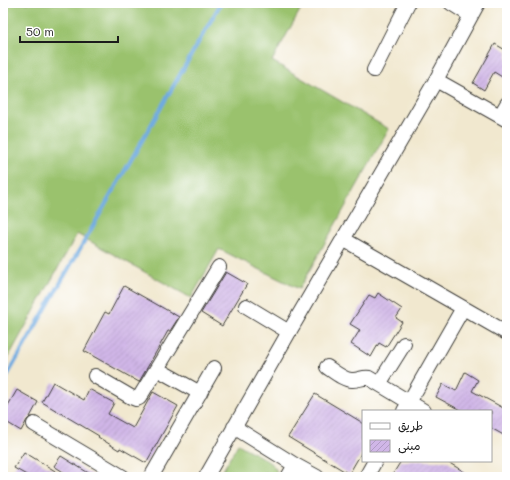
<svg xmlns="http://www.w3.org/2000/svg" width="510" height="480" viewBox="0 0 510 480" font-family="Mali,'Playpen Sans Arabic',sans-serif">
  <style>
    .grass { fill: #9ac26d; stroke: #5b6f44 }
    .lines { fill: none; stroke-linecap: round; stroke-linejoin: round }
    .stream { stroke: #6eaae0; stroke-width: 4 }
    .building { fill: url(#building-hatch) }
    .minor-casing { stroke: #3c3b37; stroke-width: 16 }
    .minor { stroke: #fff; stroke-width: 14 }
  </style>
  <defs>
    <pattern id="building-hatch" width="6" height="6" patternUnits="userSpaceOnUse"><rect width="6" height="6" fill="#d0b6e7"/><path d="M-1 1l2-2M0 6l6-6M5 7l2-2" fill="none" stroke="#b29cc6"/></pattern>
  </defs>
  <rect width="100%" height="100%" fill="#fff"/>
  <filter id="ink" filterUnits="userSpaceOnUse"><feTurbulence type="fractalNoise" baseFrequency=".025" numOctaves="2"/><feDisplacementMap in="SourceGraphic" scale="8" xChannelSelector="R" yChannelSelector="G"/><feConvolveMatrix kernelMatrix="1 2 1 2 8 2 1 2 1" color-interpolation-filters="sRGB"/></filter>
  <filter id="wash" filterUnits="userSpaceOnUse"><feTurbulence type="fractalNoise" baseFrequency=".012" numOctaves="4" result="noise"/><feDisplacementMap in="SourceGraphic" scale="16" xChannelSelector="R" yChannelSelector="G"/><feGaussianBlur stdDeviation="0.9" result="paint"/><feColorMatrix in="noise" values="0 0 0 0 0 0 0 0 0 0 0 0 0 0 0 0 0 1.4 0 .05"/><feComposite in="paint" operator="in"/></filter>
  <g filter="url(#wash)">
    <rect width="100%" height="100%" fill="#f1e8cf"/>
    <path class="grass" d="M3,3H304L272,61L389,129L299,289L219,249L191,298L77,234L3,367Z
      M238,444C246,449 271,461 275,468C277,470 277,474 276,477L265,472L262,477H219Z"/>
    <g class="lines">
      <path class="stream" d="M3,383L221,3"/>
    </g>
    <g id="blocks">
      <path class="building" d="M495,44L507,51V80L494,72L484,90L473,83Z
        M226,272L247,284L222,326L201,313Z
        M124,286L179,317L170,331H168L139,382L84,351L105,312L109,314Z
        M378,293L402,309L396,318L402,322L386,347L379,343L371,357L351,344L360,330L350,324L369,295L375,298Z
        M465,372L478,380L472,391L507,410V437L491,428V411H462L436,397L443,384L456,391Z
        M53,382L84,400L89,389L114,403L108,414L133,428L153,392L178,406L146,463L120,448L119,450L98,437L99,436L42,402Z
        M17,390L38,402L30,417L27,420L21,431L3,420V414Z
        M315,394L363,423V450L349,474L288,437Z
        M24,452L65,477H30L14,468Z
        M61,456L95,477H71L54,466Z
        M401,461H446L473,477H391Z"/>
    </g>
  </g>
  <g filter="url(#ink)">
    <use href="#blocks" fill-opacity="0" stroke="#3c3b37" stroke-width="1"/>
    <g class="lines">
      <g class="minor-casing">
        <path id="minor" d="M451,3L470,15
          M374,70L408,3
          M436,80L507,120
          M500,116L507,104
          M343,239L507,333
          M246,306L289,332
          M327,367C333,371 345,381 353,380C359,380 363,377 369,378L424,411
          M157,369L200,393
          M95,376L131,397L136,399L139,398L219,267
          M379,384L404,344
          M404,411L463,308
          M34,424L123,477
          M234,427L295,465L317,477
          M151,477L214,368
          M206,477L289,332L436,80L478,3
          M288,477L295,465
          M366,477L375,461"/>
      </g>
      <use href="#minor" class="minor"/>
    </g>
  </g>
  <rect width="510" height="480" fill="none" stroke="#fff" stroke-width="16"/>
  <rect x="362" y="410" width="130" height="52" fill="#ffffff" stroke="#a4a4a4"/>
  <rect x="370" y="423" width="20" height="6" fill="#ffffff" stroke="#a4a4a4"/>
  <text x="398" y="430" font-size="12" fill="#1c1c1c">طريق</text>
  <rect x="370" y="440" width="20" height="12" fill="url(#building-hatch)" stroke="#a4a4a4"/>
  <text x="398" y="450" font-size="12" fill="#1c1c1c">مبنى</text>
  <path d="M20 36v6h98v-6" fill="none" stroke="#1c1c1c" stroke-width="2"/>
  <text x="26" y="36" font-size="12" fill="#1c1c1c" stroke="#ffffff" stroke-width="3" paint-order="stroke">50 m</text>
</svg>
